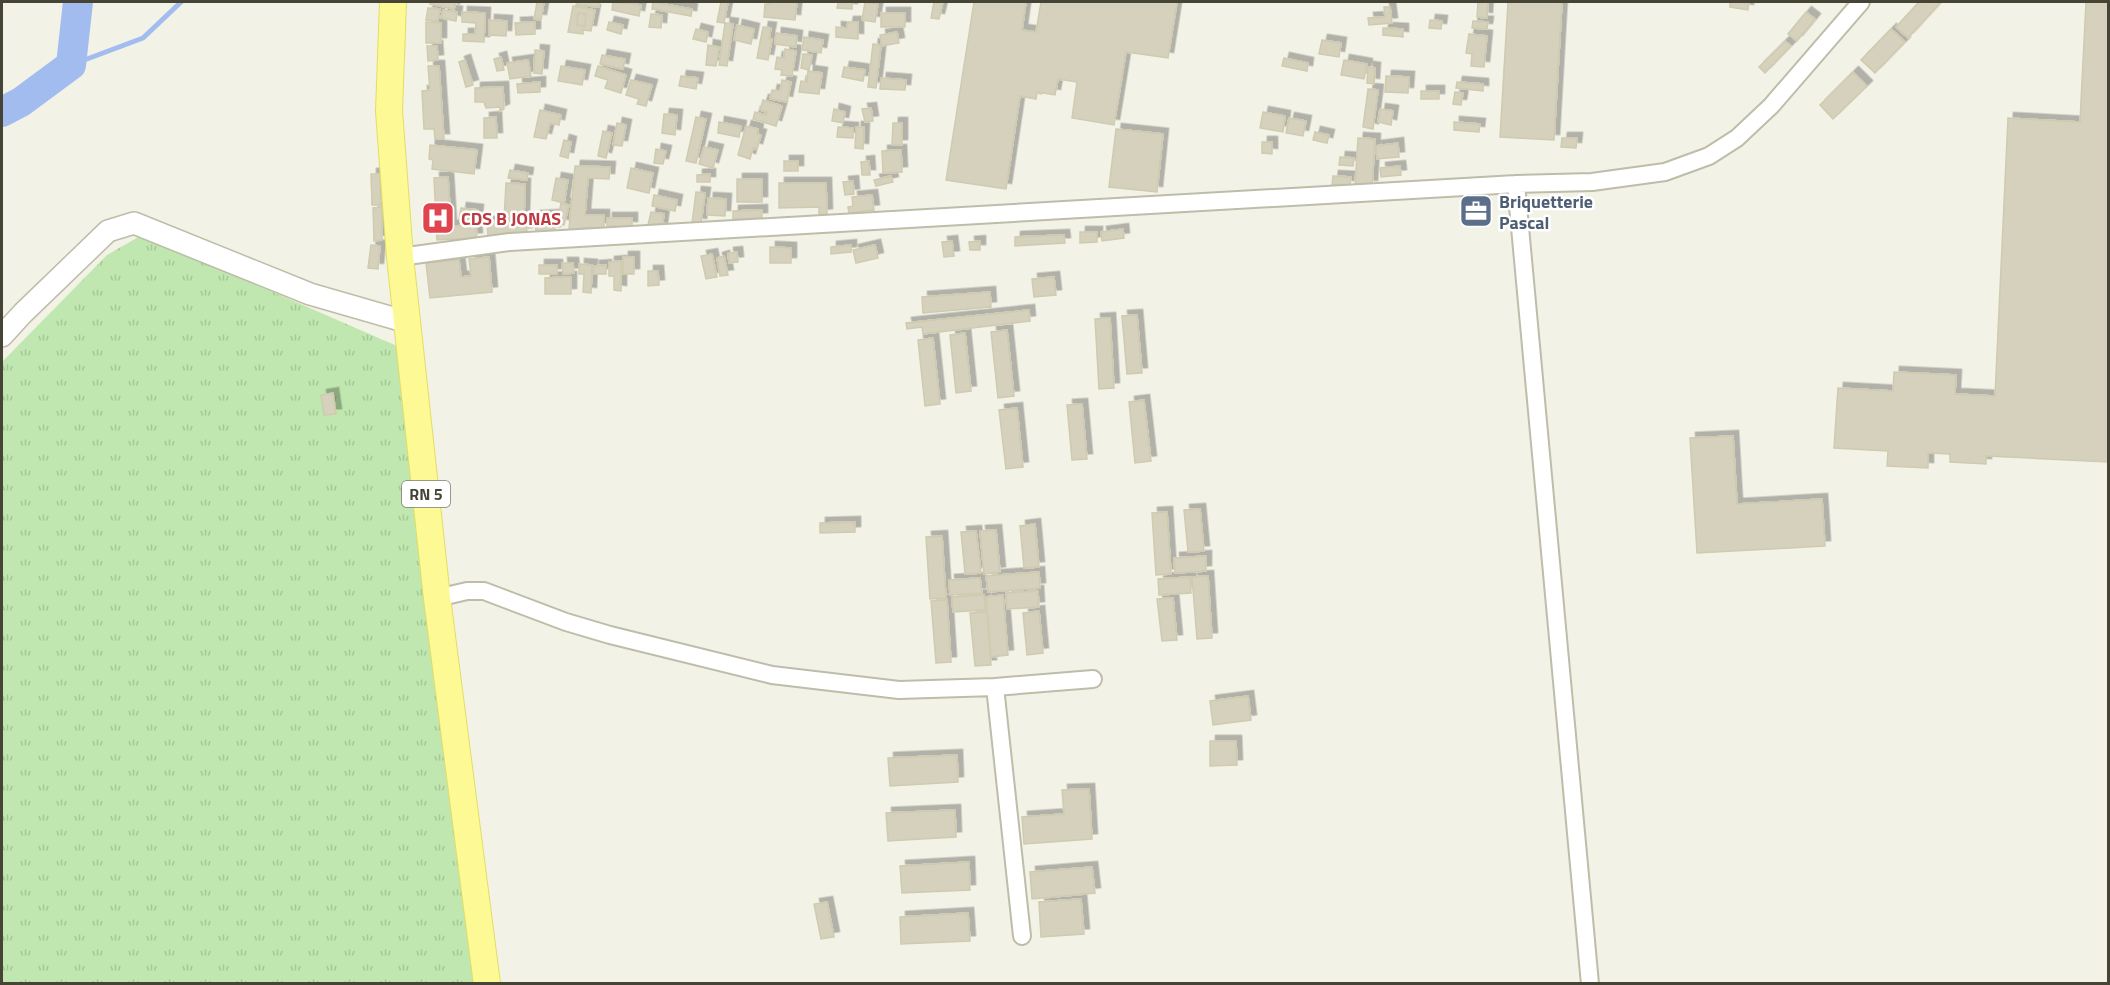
<svg xmlns="http://www.w3.org/2000/svg" width="2110" height="985" viewBox="0 0 2110 985" font-family="'Titillium Web',sans-serif">
  <style>
    .grass { fill: url(#grass-tufts) }
    .lines { fill: none; stroke-linecap: round; stroke-linejoin: round }
    .stream { stroke: #a3bcf0; stroke-width: 5 }
    .river { stroke: #a3bcf0; stroke-width: 30 }
    .building { fill: #d5d1bc; stroke: #cfcbaf; stroke-width: 1.5; fill-rule: evenodd; filter: url(#shadow) }
    .minor-casing { stroke: #bebda9; stroke-width: 20 }
    .tertiary-casing { stroke: #bebda9; stroke-width: 24 }
    .primary-casing { stroke: #e3dd65; stroke-width: 28 }
    .minor { stroke: #fff; stroke-width: 16 }
    .tertiary { stroke: #fff; stroke-width: 21 }
    .primary { stroke: #fdfa95; stroke-width: 26 }
    .labels { text-anchor: middle; dominant-baseline: central; stroke-width: 5; stroke-linejoin: round; paint-order: stroke }
    .shield { fill: #fff; stroke: #7e7c72; stroke-width: 1.5 }
    .shield-label { font-size: 16px; font-weight: bold; fill: #464435 }
    .service-label { font-size: 18px; font-weight: bold; fill: #4e5e75; stroke: #fff; text-anchor: start }
    .health-label { font-size: 18px; font-weight: bold; fill: #be3a42; stroke: #fff; text-anchor: start }
  </style>
  <defs>
    <pattern id="grass-tufts" width="24" height="20" patternUnits="userSpaceOnUse" patternTransform="scale(1.5)"><rect width="24" height="20" fill="#bfe7af"/><path d="M3 7l-1-3M5 7V3M7 7l1-3M15 17l-1-3M17 17v-4M19 17l1-3" fill="none" stroke="#a6c797"/></pattern>
    <filter id="shadow"><feDropShadow dx="5.5" dy="-5.5" stdDeviation="0" flood-color="#0004"/></filter>
  </defs>
  <rect width="100%" height="100%" fill="#f3f2e6"/>
  <path class="grass" d="M142,235L397,346L475,983L2,984V362L107,255Z"/>
  <g class="lines">
    <path class="stream" d="M71,65L143,38L181,2"/>
    <path class="river" d="M2,112L21,102L71,65L78,2"/>
  </g>
  <path class="building" d="M431,2H456L454,9L430,4Z
    M537,2H544L541,20L534,19Z
    M577,2H599V7L576,5Z
    M613,2L641,5L639,16L612,10Z
    M653,2L692,9L691,16L652,9Z
    M721,2H728L724,23L717,22Z
    M771,2H797L795,20L764,17L765,4H770Z
    M838,2H852V9L837,8Z
    M865,2L878,4L875,22L862,20Z
    M934,2H943L939,19L931,18Z
    M974,2H1026L1022,30L1036,32L1041,2H1177L1168,58L1126,52L1114,125L1072,118L1077,82L1058,79L1055,95L1037,92L1036,99L1020,96L1006,189L946,180Z
    M1478,2H1488L1487,18L1477,17Z
    M1508,2H1562L1554,140L1500,137Z
    M1730,2H1749L1748,10L1730,7Z
    M1919,2H1941L1908,38L1896,27Z
    M2086,2H2108V462L1986,456V464L1950,462V454L1928,453V468L1887,466L1888,451L1834,448L1838,388L1893,391L1894,372L1956,375L1955,394L1995,396L2008,118L2080,122Z
    M573,6L595,10L591,31L583,30V34L568,32ZM578,13L586,14L585,26L577,25Z
    M1384,7H1390L1392,23L1369,25L1368,18L1385,17Z
    M428,8L440,9L438,21L426,20Z
    M443,10L457,12L456,21L441,18Z
    M462,12L485,13L484,42L463,41V34H475L476,23L462,22Z
    M1806,12L1815,19L1797,41L1788,34Z
    M578,13L586,14L585,26L577,25Z
    M881,13H905V27H881Z
    M651,14L662,15L661,28L649,27Z
    M489,20L507,21L506,36L489,35Z
    M1430,20L1442,21L1441,29L1429,28Z
    M1473,21L1488,22L1487,29L1472,28Z
    M426,22L441,23V43H426Z
    M535,22V34L516,35L515,23Z
    M609,22L623,25L621,34L607,30Z
    M848,22H858V39L836,37V27L847,28Z
    M725,23L733,24L727,66L719,65Z
    M737,25L754,29L751,44L734,40Z
    M763,27L771,28L769,39H772L768,60L757,58Z
    M1383,28L1403,29V37L1383,35Z
    M696,29L708,32L706,42L693,39Z
    M1891,29L1905,42L1875,73L1861,60Z
    M897,32L899,43L882,46L880,35Z
    M776,33L797,36L796,47L775,44Z
    M1469,34L1487,36L1484,67L1471,66L1472,54L1466,53Z
    M804,37L823,40L821,53L802,50Z
    M1322,40L1341,43L1339,57L1319,54Z
    M1785,41L1791,46L1765,73L1759,67Z
    M873,44L881,45L876,88L868,87Z
    M708,45L719,47L716,66L706,65Z
    M427,46H437L438,60L428,61Z
    M785,49L796,51L792,76L781,75L782,70L775,69L777,57L784,58Z
    M535,50L544,51L542,74L534,73Z
    M803,54L812,55L809,70L801,68Z
    M602,55L625,59L623,69L600,64Z
    M501,57L504,70L497,71L494,59Z
    M1284,58L1308,63L1307,71L1282,66Z
    M465,60L473,85L466,87L459,62Z
    M528,60L531,76L510,79L507,63Z
    M1344,60L1367,64L1364,79L1341,75Z
    M428,66H439L444,139H435L434,129H424L422,91L430,90Z
    M561,66L585,70L582,85L558,81Z
    M598,66L626,75L621,93L605,88L608,80L595,76Z
    M844,67L865,70L863,81L842,77Z
    M1368,67L1375,68L1374,84L1367,83Z
    M808,71L822,73L819,94L799,92L801,81L807,82Z
    M1853,72L1867,86L1833,119L1820,105Z
    M681,76L698,78L696,89L679,86Z
    M1386,76L1409,77L1408,93L1385,92Z
    M881,78L906,80L905,90L880,89Z
    M631,80L652,85L646,106L637,104L639,99L626,95Z
    M782,80L791,82L787,102L770,99L772,90L780,91Z
    M540,82V92L518,93L517,84Z
    M1457,82L1483,84V91L1456,88Z
    M503,87L504,109L500,111V107L486,108L484,102H475V88Z
    M1368,89L1378,90L1373,129L1363,127Z
    M1421,91H1439V99H1421Z
    M1455,92L1463,93L1461,105L1453,104Z
    M763,100L782,106L776,126L753,119L755,112L766,115L767,112L760,110Z
    M871,108L873,121L865,122L862,109Z
    M834,109L845,112L843,123L832,121Z
    M1380,109L1393,111L1391,125L1378,122Z
    M540,110L561,115L559,125L550,123L546,139L534,137Z
    M1263,112L1285,116L1283,132L1260,128Z
    M664,114L677,115L675,135L662,133Z
    M496,117L497,138H484V118Z
    M696,117L706,119L696,163L686,161Z
    M1289,118L1306,121L1303,136L1286,133Z
    M719,122L741,126L739,137L718,133Z
    M1454,122L1480,124L1479,132L1454,130Z
    M617,123L626,125L622,146L613,145Z
    M893,123H902V145H892Z
    M746,126L758,129L757,134L761,135L757,149L753,148L750,159L738,155Z
    M838,127L853,128V138L837,137Z
    M856,127H864L863,149L855,148Z
    M1116,129L1163,134L1157,192L1109,187Z
    M603,131L612,133L606,158L598,156Z
    M1315,132L1329,135L1327,143L1313,140Z
    M1358,138L1375,139L1372,186L1355,185Z
    M1562,138H1577L1576,148L1561,147Z
    M564,140L571,142L568,158L560,156Z
    M1262,142H1272V154L1262,153Z
    M1398,143L1399,157L1377,159L1376,146Z
    M430,145L477,150L474,174L432,169L433,160L429,159Z
    M704,147L718,150L713,168L699,164Z
    M656,149L666,151L663,164L654,163Z
    M901,150L902,172L883,173L882,151Z
    M1340,157L1354,158L1353,166L1339,165Z
    M784,161H798V171H784Z
    M869,161L870,175H862L861,162Z
    M575,166L610,167L609,179L588,178L585,215H604V228H583V230L569,229Z
    M1400,166L1401,175L1381,177L1380,168Z
    M631,168L653,173L649,193L627,188Z
    M510,170L528,173L527,180L508,178Z
    M371,174H380L381,205H372Z
    M710,174V182H697V175Z
    M891,176L893,182L876,186L874,180Z
    M1333,176L1351,177L1350,186L1332,185Z
    M448,177L451,226L476,225L477,238L437,240L434,178Z
    M556,178L568,180L564,203L552,200Z
    M737,179H762V202H737Z
    M853,181L854,194L845,195L843,182Z
    M506,183L525,184L524,219H526L527,233L488,236L487,222L504,221Z
    M779,183H826L827,214L819,215V207L779,208Z
    M696,192L705,193L701,224L692,223Z
    M654,195L677,200L675,211L652,206Z
    M872,195L874,210L849,213L848,207L853,206L852,197Z
    M708,198L726,199L725,216L707,215Z
    M561,203L569,205L564,225L557,224Z
    M382,207V240L374,241L373,208Z
    M461,208L478,210L477,221L459,219Z
    M762,210V218L733,219V211Z
    M651,212L664,214L662,228L648,225Z
    M555,215V232L536,233L535,216Z
    M607,218H632V227L607,226Z
    M1123,229L1124,238L1102,241L1101,232Z
    M1080,232H1097V242L1080,243Z
    M1064,235L1065,243L1015,246V237Z
    M952,241L954,256L944,257L942,242Z
    M980,241V250H970L969,242Z
    M371,245L380,246L378,269L368,268Z
    M851,245V252L831,254V247Z
    M875,245L878,258L856,263L853,250Z
    M770,247L791,248V263H770Z
    M737,252L738,262L729,263L728,253Z
    M712,254L717,277L706,279L701,256Z
    M724,256L728,275L720,276L717,258Z
    M489,257L492,292L430,298L426,263L459,260L461,277L471,276L469,259Z
    M623,257H634V274H623Z
    M621,261V291L614,290V276H609V262Z
    M562,263H573L574,273L563,274Z
    M579,264L592,265L591,293L583,292L584,274H579Z
    M539,265H557V274H539Z
    M606,265V274H594V266Z
    M648,271H658L659,285L648,286Z
    M571,277V294H545V278Z
    M1054,277L1056,295L1034,297L1032,279Z
    M990,292L991,307L923,313L922,297Z
    M1029,310L1030,321L923,334L922,327L907,329L906,323Z
    M1137,315L1142,373L1127,374L1122,316Z
    M1110,318L1114,388L1099,389L1095,319Z
    M1007,330L1014,396L998,398L991,332Z
    M965,333L971,391L956,393L950,335Z
    M933,338L940,404L925,406L918,340Z
    M333,393L336,414L324,415L321,395Z
    M1144,400L1151,461L1135,463L1129,402Z
    M1082,404L1087,459L1072,460L1067,405Z
    M1017,408L1023,467L1006,469L999,410Z
    M1733,436L1737,504L1822,499L1825,546L1697,553L1690,438Z
    M1200,509L1204,551L1188,552L1184,510Z
    M1167,512L1171,574L1156,575L1152,513Z
    M855,522V532L820,533V523Z
    M1035,524L1039,567L1024,568L1020,526Z
    M996,530L1000,572L984,574L980,531Z
    M976,531L981,573L965,574L961,532Z
    M942,536L946,598L930,599L926,537Z
    M1206,556V571L1175,573L1174,558Z
    M1039,572L1040,588L988,592L986,576Z
    M1208,576L1212,638L1197,639L1192,577Z
    M1190,577L1191,593L1159,595L1158,579Z
    M980,578L982,593L950,595L949,580Z
    M1038,591L1039,607L1007,609L1006,593Z
    M984,595L985,610L953,612L952,597Z
    M1003,595L1008,655L991,657L986,597Z
    M1173,598L1177,640L1162,641L1157,599Z
    M947,600L951,662L936,663L931,601Z
    M1039,611L1043,653L1027,655L1023,613Z
    M987,612L991,665L975,666L970,613Z
    M1248,696L1251,720L1213,725L1210,701Z
    M1210,741H1236L1237,765L1210,766Z
    M957,755L958,782L890,786L888,758Z
    M1089,789L1092,839L1024,844L1022,817L1064,814L1062,790Z
    M955,810L956,837L888,841L886,813Z
    M969,862L970,890L902,893L900,866Z
    M1092,867L1095,893L1032,899L1030,872Z
    M1081,899L1084,934L1041,937L1039,902Z
    M827,902L834,937L821,939L814,904Z
    M968,913L970,941L901,944L900,917Z"/>
  <g class="lines">
    <g class="minor-casing">
      <path id="minor" d="M1516,184L1590,984
        M400,257L510,242L1516,184L1592,182L1665,172L1709,156L1737,138L1771,106L1861,2
        M437,598L467,591H484L566,622L610,635L772,675L899,690L995,687L1093,679
        M995,687L1022,936"/>
    </g>
    <g class="tertiary-casing">
      <path id="tertiary" d="M2,336L23,313L108,231L134,223L310,294L407,322"/>
    </g>
    <g class="primary-casing">
      <path id="primary" d="M393,2L389,111L400,257L437,598L487,984"/>
    </g>
    <use href="#minor" class="minor"/>
    <use href="#tertiary" class="tertiary"/>
    <use href="#primary" class="primary"/>
  </g>
  <defs>
    <g id="office-square" transform="scale(1.725)"><rect x="-9" y="-9" width="18" height="18" rx="4" fill="#5c6f8a" stroke="#fff"/><path d="M-6-3h4V-5.5h4V-3h4V5H-6ZM-1-4.5V-3h2v-1.5ZM-6 0V1H6V0Z" fill="#fff"/></g>
    <g id="hospital-square" transform="scale(1.725)"><rect x="-9" y="-9" width="18" height="18" rx="4" fill="#e0444e" stroke="#fff"/><path d="M-5-5h3v3.5h4V-5h3V5h-3V1.5h-4V5h-3Z" fill="#fff"/></g>
  </defs>
  <g fill-rule="evenodd">
    <use href="#office-square" x="1476" y="211"/>
    <use href="#hospital-square" x="438" y="218"/>
  </g>
  <g class="labels">
    <rect class="shield" x="402" y="481" width="48" height="26" rx="4.5"/>
    <g class="shield-label">
      <text x="426" y="494">RN 5</text>
    </g>
    <g class="service-label">
      <text x="1499" y="201">Briquetterie<tspan x="1499" dy="21">Pascal</tspan></text>
    </g>
    <g class="health-label">
      <text x="461" y="218">CDS B JONAS</text>
    </g>
  </g>
  <rect width="2110" height="985" fill="none" stroke="#464435" stroke-width="6"/>
</svg>
